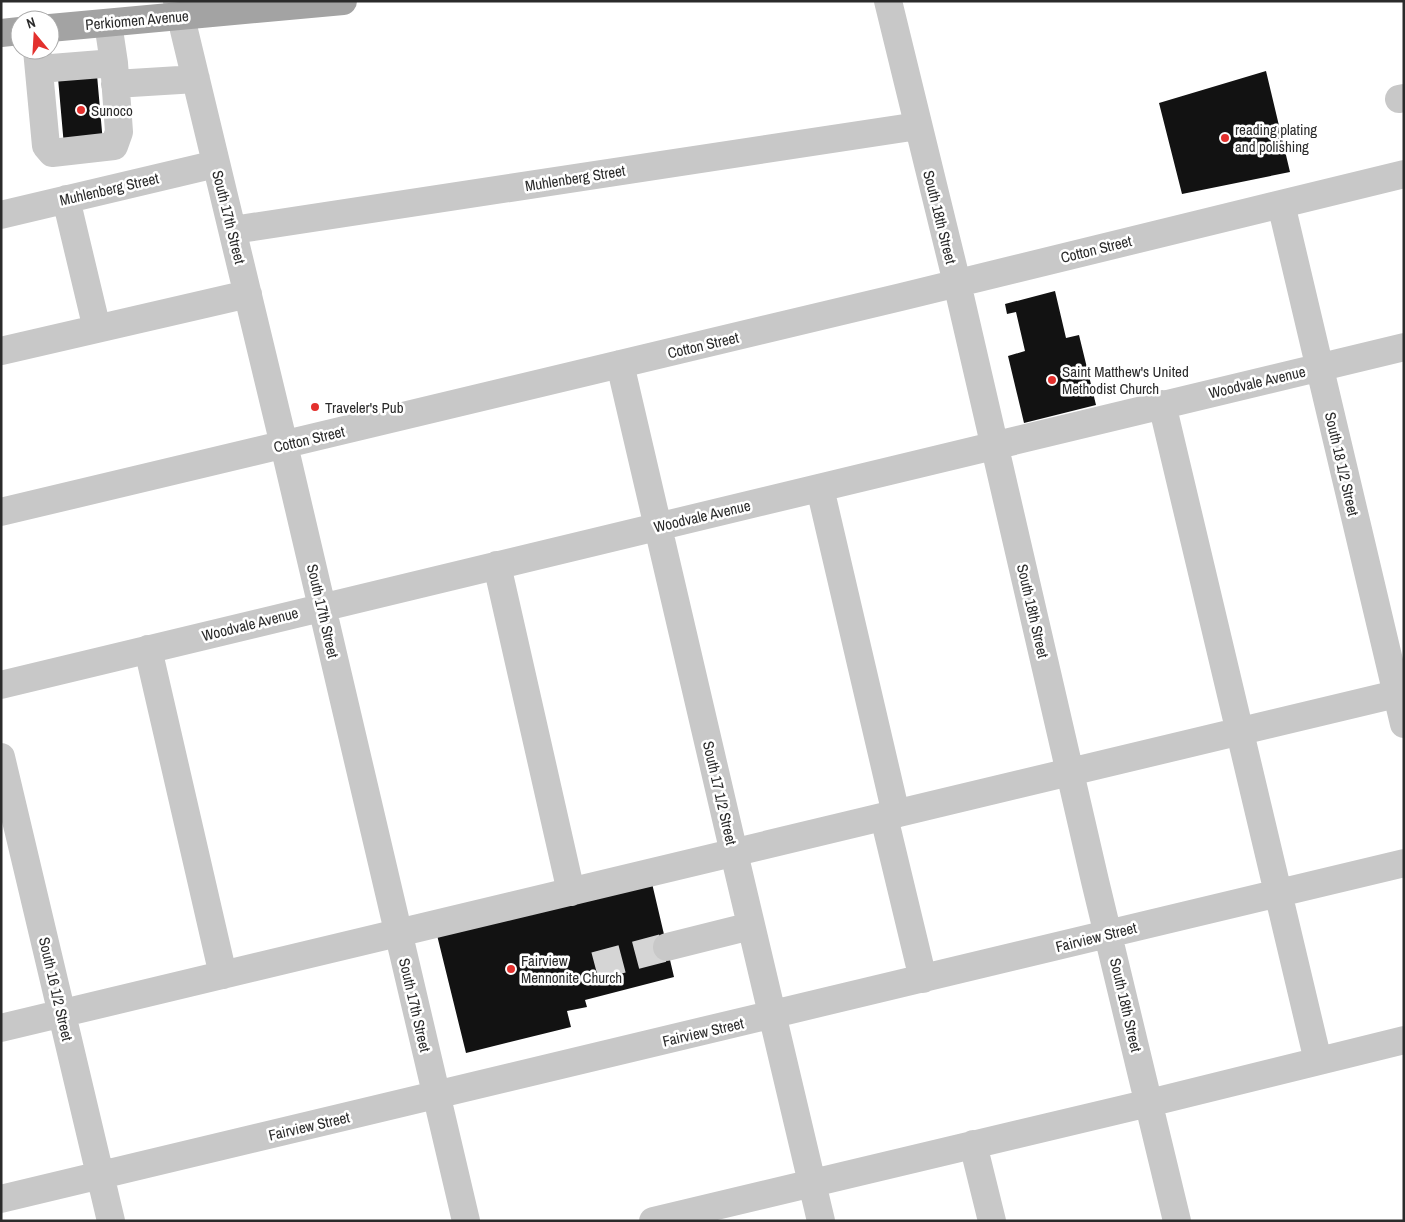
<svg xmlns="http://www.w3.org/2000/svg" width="1405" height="1222" viewBox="0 0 1405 1222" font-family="'Archivo Narrow',sans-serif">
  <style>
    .building { fill: #121212 }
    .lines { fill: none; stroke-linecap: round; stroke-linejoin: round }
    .minor-tunnel { stroke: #d5d5d5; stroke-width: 28; stroke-dasharray: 28 14; stroke-linecap: butt }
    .minor { stroke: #c8c8c8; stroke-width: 28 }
    .major { stroke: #a3a3a3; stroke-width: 28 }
    .poi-dot { fill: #e3302d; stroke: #fff; stroke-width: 2 }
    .labels { text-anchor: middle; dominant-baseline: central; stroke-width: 5; stroke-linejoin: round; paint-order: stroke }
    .street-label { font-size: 15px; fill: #2b2b2b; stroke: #fff }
    .poi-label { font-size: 15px; fill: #2b2b2b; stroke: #fff; text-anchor: start }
  </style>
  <rect width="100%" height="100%" fill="#fff"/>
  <path class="building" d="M1266,71L1290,172L1182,194L1159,103Z
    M97,75L103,143L64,146L58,78Z
    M1055,291L1066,338L1079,335L1096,405L1024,423L1008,356L1025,351L1016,312L1007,314L1005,304Z
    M651,879L674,977L585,1000L587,1007L567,1011L571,1027L466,1053L436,931Z"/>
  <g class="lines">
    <path class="minor-tunnel" d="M595,966L667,947"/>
    <path class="minor" d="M177,1L284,445L466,1221
      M888,1L957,283L1095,881L1177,1221
      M37,50L46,146L52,153L114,146L119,132L114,63L108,23
      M39,69L114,63
      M115,84L196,79
      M1399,99L1404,98
      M66,199L97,329
      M1281,204L1404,724
      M1,215L216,164
      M233,230L918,126
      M1,351L248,294
      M620,364L734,853L821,1221
      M1162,404L1318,1061
      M820,488L896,814
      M1,512L901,297L1404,174
      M497,565L571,892
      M148,649L223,975
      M1,685L1404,347
      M1,757L111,1221
      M884,817L923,979
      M667,947L751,926
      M1,1028L1404,692
      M973,1144L992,1221
      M1,1199L1404,863
      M653,1221L1149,1103L1404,1040"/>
    <path class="major" d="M50,28L343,1
      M1,33L20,31"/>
  </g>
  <g class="poi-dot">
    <circle cx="81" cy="110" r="5"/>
    <circle cx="1225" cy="138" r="5"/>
    <circle cx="1052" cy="380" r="5"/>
    <circle cx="315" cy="407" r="5"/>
    <circle cx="511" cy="969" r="5"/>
  </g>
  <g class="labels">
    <g class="street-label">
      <text transform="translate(137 20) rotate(-5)">Perkiomen Avenue</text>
      <text transform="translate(575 178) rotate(-9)">Muhlenberg Street</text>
      <text transform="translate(109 189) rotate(-13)">Muhlenberg Street</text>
      <text transform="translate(229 217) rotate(76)">South 17th Street</text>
      <text transform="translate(940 217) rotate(76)">South 18th Street</text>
      <text transform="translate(1096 249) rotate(-14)">Cotton Street</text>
      <text transform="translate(703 345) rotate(-13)">Cotton Street</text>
      <text transform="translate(1257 382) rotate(-13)">Woodvale Avenue</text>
      <text transform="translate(309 439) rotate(-13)">Cotton Street</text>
      <text transform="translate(1342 464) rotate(77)">South 18 1/2 Street</text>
      <text transform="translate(702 516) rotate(-13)">Woodvale Avenue</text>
      <text transform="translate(323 611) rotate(77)">South 17th Street</text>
      <text transform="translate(1033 611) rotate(77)">South 18th Street</text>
      <text transform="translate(250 624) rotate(-14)">Woodvale Avenue</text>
      <text transform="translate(720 793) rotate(77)">South 17 1/2 Street</text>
      <text transform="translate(1096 937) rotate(-14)">Fairview Street</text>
      <text transform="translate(56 989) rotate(77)">South 16 1/2 Street</text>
      <text transform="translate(415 1005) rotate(77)">South 17th Street</text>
      <text transform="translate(1126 1005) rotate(77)">South 18th Street</text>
      <text transform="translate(703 1032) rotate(-13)">Fairview Street</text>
      <text transform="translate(309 1126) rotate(-13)">Fairview Street</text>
    </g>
    <g class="poi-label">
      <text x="91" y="110">Sunoco</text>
      <text x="1235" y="129">reading plating<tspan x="1235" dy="17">and polishing</tspan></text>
      <text x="1062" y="371">Saint Matthew's United<tspan x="1062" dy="17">Methodist Church</tspan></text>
      <text x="325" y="407">Traveler's Pub</text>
      <text x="521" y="960">Fairview<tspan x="521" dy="17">Mennonite Church</tspan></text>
    </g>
  </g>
  <rect width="1405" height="1222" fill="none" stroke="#2b2b2b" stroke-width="5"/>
  <g transform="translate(35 35) rotate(342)"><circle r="24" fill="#ffffff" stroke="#aaaaaa"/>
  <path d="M0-4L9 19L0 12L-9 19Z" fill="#e3302d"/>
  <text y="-8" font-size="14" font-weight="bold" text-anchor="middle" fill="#2b2b2b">N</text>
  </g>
</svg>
